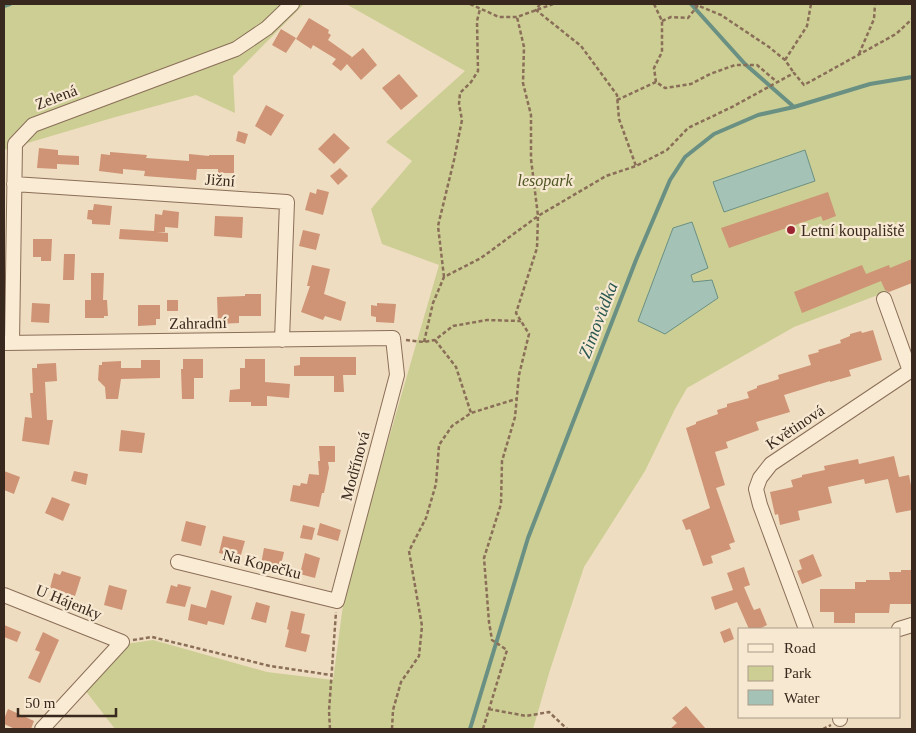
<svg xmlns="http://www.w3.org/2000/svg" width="916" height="733" viewBox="0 0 916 733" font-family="Georgia,serif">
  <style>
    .green { fill: #ccce94 }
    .water { fill: #a4c2b6; stroke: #6a9083 }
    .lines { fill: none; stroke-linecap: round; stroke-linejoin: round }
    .stream { stroke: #6a9083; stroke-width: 4 }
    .building { fill: #cf9375 }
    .minor-casing { stroke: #8a6e58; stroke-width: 16 }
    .path { stroke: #8a6e58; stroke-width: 2.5; stroke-dasharray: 4 2.5; stroke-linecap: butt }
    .minor { stroke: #faebd4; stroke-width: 14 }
    .poi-dot { fill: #9b2631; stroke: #f7e8d1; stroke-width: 2 }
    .labels { text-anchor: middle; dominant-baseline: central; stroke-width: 4.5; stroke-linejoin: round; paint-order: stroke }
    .street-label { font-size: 16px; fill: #39281d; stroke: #f7e8d1 }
    .park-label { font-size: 16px; font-style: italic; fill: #4e5623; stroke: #f7e8d1 }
    .poi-label { font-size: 16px; fill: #39281d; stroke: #f7e8d1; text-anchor: start }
    .water-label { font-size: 18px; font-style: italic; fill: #2b5952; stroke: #f7e8d1 }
  </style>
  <rect width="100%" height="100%" fill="#efddc1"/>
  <path class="green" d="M4,4H304L233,76L235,113L196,95L112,118L4,150Z
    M346,4H912V282L794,327L687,388L675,409L645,471L584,567L550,670L533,729H115L85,690L126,644L153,640L267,672L333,680L345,590L439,265L382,244L371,209L412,161L386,142L465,71Z"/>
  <path class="water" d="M805,150L815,181L724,212L713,182Z
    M692,222L708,268L691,275L693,282L712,280L718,298L665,334L638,321L673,228Z"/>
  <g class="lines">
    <path class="stream" d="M691,4L745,64L794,107
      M4,6L10,4
      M470,729L528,538L636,260L670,180L685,157L714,134L758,115L794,107L870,84L912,77"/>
  </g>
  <path class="building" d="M309,18L329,30L328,33L331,35L328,40L352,57L350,59L363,48L377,65L361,80L347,64L341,71L332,64L336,59L313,45L311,49L296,39Z
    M281,29L296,38L286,53L272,45Z
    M399,74L418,96L401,110L382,88Z
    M266,105L284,115L271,136L255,126Z
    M238,131L248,134L245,144L236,141Z
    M334,133L350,148L334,164L318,149Z
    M39,148L58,150V155L79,156V165L57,164V169L37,168Z
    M110,152L147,155L146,158L189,161V154L209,156V155H234V173H218V169H197L196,180L144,176L145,171L123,169V174L99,171L101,154L110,155Z
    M340,168L348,176L338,185L330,176Z
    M317,189L329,192L323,215L305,210L310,192L316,194Z
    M828,192L836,216L823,221L821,216L729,248L721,228Z
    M94,204L112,206L110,225L92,224V220L87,219L88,210H93Z
    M163,210L179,212L178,228L165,227V232H157L168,233V242L119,239L120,229L154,231L155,214L162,215Z
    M215,216L243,217L242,238L214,236Z
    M303,230L320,234L316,250L299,246Z
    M33,239H52L51,261H41V257H33Z
    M64,254H75L74,280H63Z
    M912,259V283L889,292L885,290L881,281L802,313L794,292L862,265L866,274L889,265L890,268Z
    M312,265L330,269L324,294L346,302L341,321L325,316L323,320L301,312L310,286H307Z
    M91,273H104L103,300H107L108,316H104V318H85V300H91Z
    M245,294H261V316H239V323L218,324L217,297L245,296Z
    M167,300H178V311H167Z
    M32,303L50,304L49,323L31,322Z
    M377,303L396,304L394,323L376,322V317L371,316V305L377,306Z
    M138,305H160V319H156V325L138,326Z
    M873,330L882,360L849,370L851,376L830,382V381L784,395L790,412L756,422L759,430L726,442L728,448L715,452L725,485L716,488L735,542L729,544L731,549L711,556L713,563L703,566L690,529L686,530L682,520L710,508L686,428L696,424V422L718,414L717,410L727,407V404L749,398L747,392L757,388V386L779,379L778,375L811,365L808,355L819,352L818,350L841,343L840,340L850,336V334L861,331L862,333Z
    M300,357H356V375H343L344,392H334V376H294V366L300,365Z
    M183,359H203V378H194V399H182L181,369H183Z
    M245,359H265V382L290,384L289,398L267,396V406H251V402H229L230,390L240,389V368H245Z
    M141,360H160V378L121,379L118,399H106L105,387L98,380L99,365H102V362L121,361V368H141Z
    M56,363L57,381L45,382L47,420H53L49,445L22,441L25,417L32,418L30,393H33L32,368H37V364Z
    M121,430L145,433L142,453L119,451Z
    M319,446H335V462H328L329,468L324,493H322L319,507L290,501L293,485L300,486L301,483L307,484L309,474L319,475L318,461H320Z
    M894,456L899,477L909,475L912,491V510L896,513L888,479L865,484L864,479L828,487L832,503L798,511L800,520L780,525L778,514L775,515L770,492L793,487L791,480L802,477V475L825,470L824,466L858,459L859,464Z
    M4,471L20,477L14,494L4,490Z
    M74,471L88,474L86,485L71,481Z
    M52,497L70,504L63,521L45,513Z
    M186,521L206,526L201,546L181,541Z
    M320,523L341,530L338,541L317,535Z
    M303,525L315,528L312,540L300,538Z
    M223,536L245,541L240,558L219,553Z
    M264,548L284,552L280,569L261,564Z
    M305,553L320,558L315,578L300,574Z
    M813,554L822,576L802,584L797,571L802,569L799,560Z
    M744,567L750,585L744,587L752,606L754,610L760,608L767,625L759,629H749L737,602L715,610L711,597L733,590L727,573Z
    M901,570H912V604H890L889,613H855V623H834V612H820V589H855V582H866V580H890L889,572H901Z
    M62,571L81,577L75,596L50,588L54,573L60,575Z
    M178,584L191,587L185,607L166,603L171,585L177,587Z
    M109,585L127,590L122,610L104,605Z
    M211,590L232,596L224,625L208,621L207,625L188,620L191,604L206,608Z
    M256,602L270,606L266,623L251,619Z
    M291,611L305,614L301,633L310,635L306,652L285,647L289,630L287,629Z
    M4,625L21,632L17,642L4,637Z
    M730,628L734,639L724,643L720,632Z
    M43,632L59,640L40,683L28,678L40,652L35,650Z
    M686,706L706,729H670L677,723L672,718Z
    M8,709L34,721L31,729H15L4,724V719Z"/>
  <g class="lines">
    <g class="minor-casing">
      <path id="minor" d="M14,184L287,202L282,340
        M884,299L910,371
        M4,343L393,338L397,375L337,601L178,562
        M12,343L15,144L33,125L236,49L267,28L292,4
        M4,595L122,642L42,729
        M806,629L760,505L756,489L760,478L771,464L910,371H912
        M899,629L912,625
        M840,717V719"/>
    </g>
    <path class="path" d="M470,4L499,17H517L553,4
      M540,4L536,10L581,46L617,95L619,119L636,166
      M654,4L662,21V52L654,68L656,82
      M694,4L721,15L769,47L785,60L794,73
      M662,21L671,17L688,18L699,4
      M859,54L874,19L875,4
      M785,60L807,26L811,4
      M617,100L656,82L665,88L691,84L710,74L735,65H757L777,82
      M444,277L438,226L454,160L462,120L459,104L460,93L471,82L478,71L477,21L480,9
      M406,340L424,342L435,340L453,326L487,320L521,321
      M435,340L456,367L471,413
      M424,342L433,303L444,277L481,258L538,216L531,159V115L523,83L524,47L517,17
      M133,640L152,637L270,666L331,675
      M489,709L526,716L549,712L567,729
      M330,729L329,711L336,612
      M392,729L393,710L401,682L419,656L422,626L409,551L426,518L436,484L439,445L452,426L471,413L516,399
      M483,729L507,650L492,640L489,622L484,558L501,504L502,461L515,417L519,375L529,334L516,313L537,248L538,216L606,176L636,166L667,150L688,128L732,107L794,73L804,85L896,34L912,19
      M823,729L831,725"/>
    <use href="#minor" class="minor"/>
  </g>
  <circle class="poi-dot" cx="791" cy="230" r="5"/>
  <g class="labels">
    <g class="street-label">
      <text transform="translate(56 97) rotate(-21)">Zelená</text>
      <text transform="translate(220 180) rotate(4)">Jižní</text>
      <text transform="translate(198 323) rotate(-1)">Zahradní</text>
      <text transform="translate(795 427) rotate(-34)">Květinová</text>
      <text transform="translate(355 466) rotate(-75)">Modřínová</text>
      <text transform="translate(262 564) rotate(14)">Na Kopečku</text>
      <text transform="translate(69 602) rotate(22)">U Hájenky</text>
    </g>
    <g class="park-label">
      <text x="545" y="180">lesopark</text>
    </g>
    <g class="poi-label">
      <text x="801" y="230">Letní koupaliště</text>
    </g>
    <g class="water-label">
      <text transform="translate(598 320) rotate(-69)">Zimovůdka</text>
    </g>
  </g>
  <rect width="916" height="733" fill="none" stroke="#39281d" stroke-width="10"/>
  <rect x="738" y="628" width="162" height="90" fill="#f7e8d1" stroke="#ab9b89"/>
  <rect x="748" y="644" width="25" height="8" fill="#faebd4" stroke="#ab9b89"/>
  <text x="784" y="653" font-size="15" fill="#39281d">Road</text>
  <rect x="748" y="666" width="25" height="15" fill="#ccce94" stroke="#ab9b89"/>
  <text x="784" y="678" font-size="15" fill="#39281d">Park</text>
  <rect x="748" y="690" width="25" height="15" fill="#a4c2b6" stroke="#ab9b89"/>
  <text x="784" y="703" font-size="15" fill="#39281d">Water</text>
  <path d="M18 708v8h98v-8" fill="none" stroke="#39281d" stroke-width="2.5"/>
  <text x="25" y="708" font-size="15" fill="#39281d" stroke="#f7e8d1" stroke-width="4" paint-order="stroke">50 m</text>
</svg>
